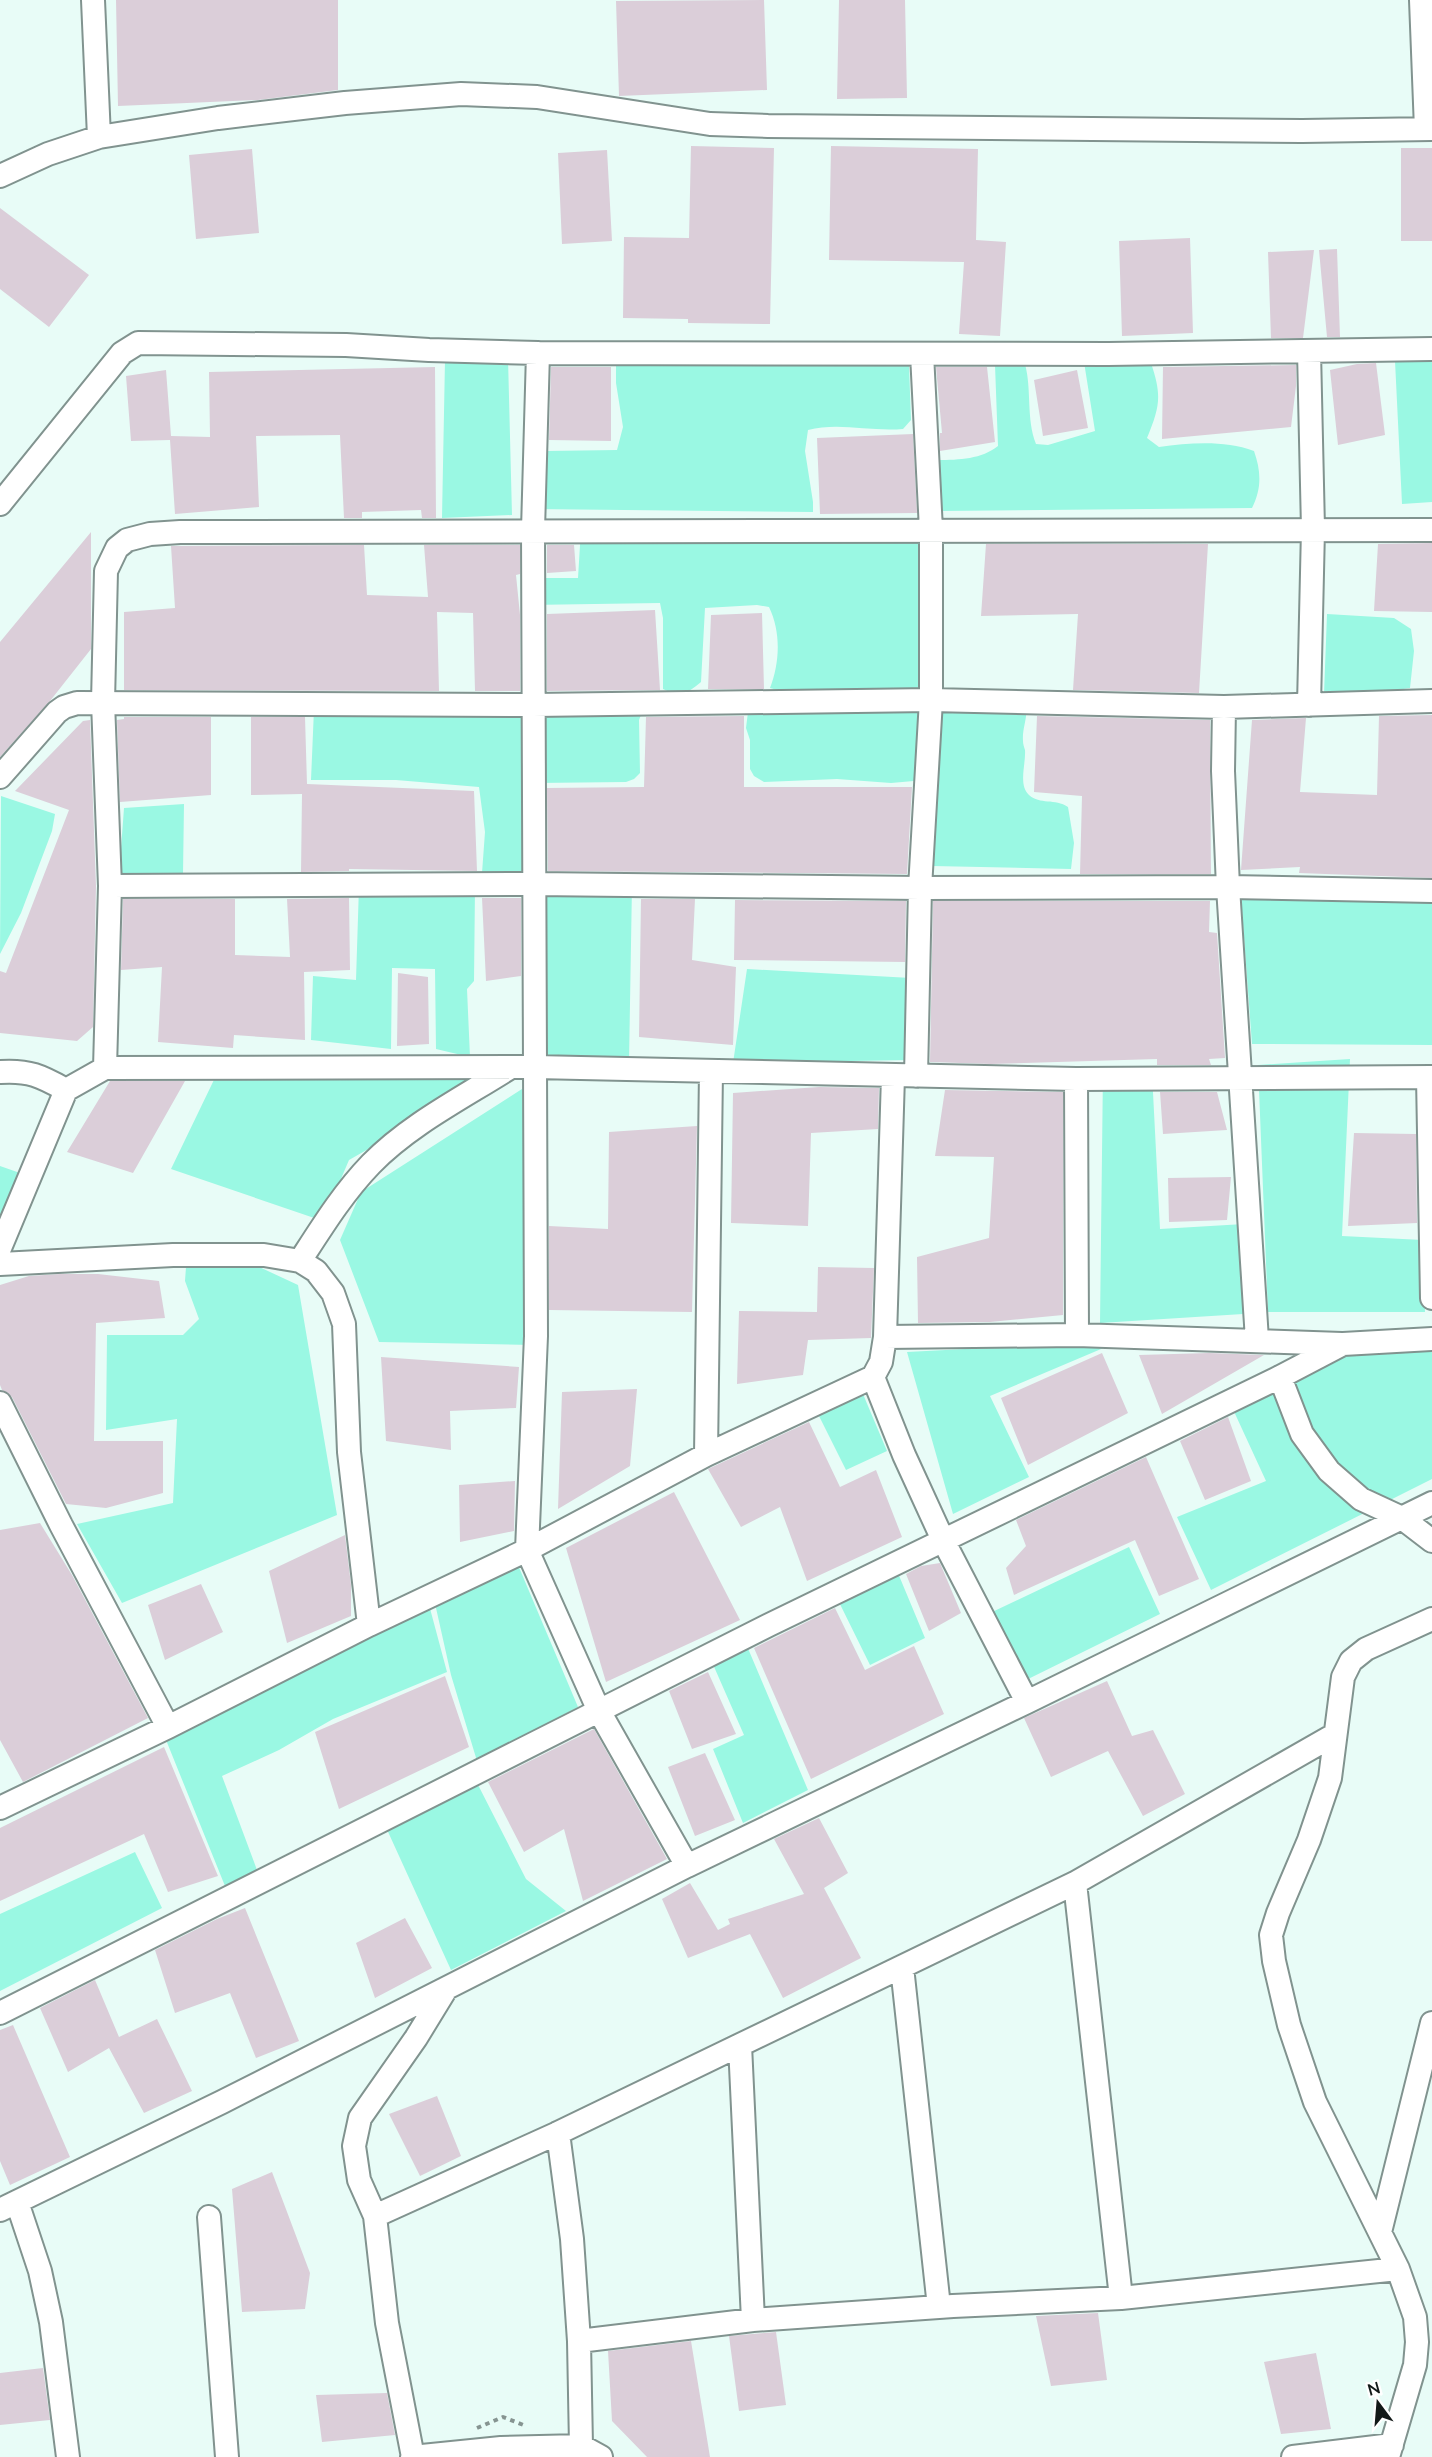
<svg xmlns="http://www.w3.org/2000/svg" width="1432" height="2457" viewBox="0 0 1432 2457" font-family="Lato,sans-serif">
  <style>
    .green { fill: #9af8e3 }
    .building { fill: #dbced9 }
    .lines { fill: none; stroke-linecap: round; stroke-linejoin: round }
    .street-casing { stroke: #81938f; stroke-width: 26 }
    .path { stroke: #869491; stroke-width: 4; stroke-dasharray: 4.5 4.5; stroke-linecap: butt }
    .street { stroke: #fff; stroke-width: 22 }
  </style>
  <rect width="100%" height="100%" fill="#e8fcf7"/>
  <path class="green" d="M508,358L512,515L442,518L445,360Z
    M1395,361L1432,362V502L1402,504Z
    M1084,362L1151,363C1162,396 1160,406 1147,438L1159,447C1190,443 1224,440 1254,451C1261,471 1262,488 1252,508L941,511L938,460C959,460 982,459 998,446L995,365L1025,364C1032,390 1026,418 1036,444L1048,445L1095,431Z
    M616,365L909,366L911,420L903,429C871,432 839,422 808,430L805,451L813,502V512L531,509L546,451L617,450L623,427L616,383Z
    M928,525L929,690L781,691L770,688C780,662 781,632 769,607L757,605L705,608L701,682C688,693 680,698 663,689V618L660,603L529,605L528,578H578L581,529Z
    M1327,614L1394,618L1411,629L1414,651L1410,688L1389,691L1324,694Z
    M927,701L925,780L891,783L837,779L764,782L754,776L750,769V740L746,728L748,712Z
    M939,702L1026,705C1028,718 1022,728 1023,741C1023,744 1024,747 1025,750C1026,764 1018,785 1029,795C1040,805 1055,798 1068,807L1074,843L1071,869L932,866Z
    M528,708L532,872L482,873L485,832L479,787L396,780H311L314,709Z
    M536,708L643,710L639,720L640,773L634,779L626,782L536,783Z
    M1,796L55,814L52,831L21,913L0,954Z
    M184,804L183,874L119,876L124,808Z
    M542,884L632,885L629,1063L543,1062Z
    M1240,884L1432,889V1045L1252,1044Z
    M359,886L475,888L474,981L467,989L470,1057L436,1049L435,969L392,968L391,1049L311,1040L313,976L356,980Z
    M747,969L911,978L910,1060L733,1063Z
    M225,1057L504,1072L349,1160L323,1221L171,1169Z
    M1350,1059L1342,1236L1423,1240L1425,1312H1268L1258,1065Z
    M1103,1069L1152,1073L1160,1229L1244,1224L1243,1314L1100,1323Z
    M522,1089L532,1345L379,1342L340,1240L361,1192Z
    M0,1166L20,1173L0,1236Z
    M255,1265L298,1285L337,1515L122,1603L77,1524L173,1503L177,1419L106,1430L107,1335H183L199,1319L185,1281L186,1267Z
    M1432,1332V1479L1211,1590L1177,1517L1266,1481L1231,1405L1371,1335Z
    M1120,1341L990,1396L1029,1477L953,1514L907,1352Z
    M860,1387L887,1451L846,1470L814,1406Z
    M1129,1547L1160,1614L1020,1683L990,1613Z
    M518,1565L578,1707L477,1761L451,1675L434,1599Z
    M895,1566L925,1638L870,1665L835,1594Z
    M428,1601L447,1672L333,1719L279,1750L222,1776L257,1870L225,1886L164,1735Z
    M744,1639L808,1790L743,1823L713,1749L744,1735L708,1653Z
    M474,1777L526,1879L566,1911L451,1970L384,1823Z
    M135,1852L162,1908L0,1991V1914Z"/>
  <path class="building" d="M116,0H338V90L258,100L118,106Z
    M764,0L767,90L619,96L616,1Z
    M839,0H905L907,98L837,99Z
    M691,146L774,148L770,324L688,323V319L623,318L624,237L689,238Z
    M831,146L978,149L976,240L1006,242L1000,336L959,334L964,262L829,260Z
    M1401,148H1432V241H1401Z
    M252,149L259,233L196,239L189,155Z
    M607,150L612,241L562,244L558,153Z
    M0,208L89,275L49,327L0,289Z
    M1190,238L1193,333L1122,336L1119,241Z
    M1337,249L1340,337H1327L1319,250Z
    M1314,250L1303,338H1271L1268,252Z
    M1376,363L1385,435L1338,445L1330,370L1357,364Z
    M1296,365V386L1291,427L1162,439L1163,367Z
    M435,367L436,518H422L421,510L362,512V518H344L340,435L256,436L259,507L175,514L170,440L131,441L126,376L166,370L171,436L210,437L209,372Z
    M551,367H611V441L549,440Z
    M936,367H987L995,442L940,451V433H942Z
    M1077,370L1088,428L1043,436L1034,380Z
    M913,434L917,513L820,514L817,438Z
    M91,532V649L50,701L0,757V642Z
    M1432,543V612L1374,611L1378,544Z
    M986,544H1208L1199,693L1073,690L1078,614L981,616Z
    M364,545L367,595L428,597L424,545H520V574L516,575L520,615V691H475L473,613L437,612L439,691L124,690V612L175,608L171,546Z
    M547,545H574L576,571L547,573Z
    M655,610L660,690L547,691V614Z
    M762,613L764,689H708L711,615Z
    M1432,715V878L1299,873L1300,867L1241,870L1252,720L1306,718L1300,792L1377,795L1379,716Z
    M744,716V787H912L907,874L548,871L547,788L644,787L646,717Z
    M1037,716L1210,720L1211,874H1080L1082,796L1034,792Z
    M124,717H211V795L120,802L117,720L124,719Z
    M251,717H305L307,784L474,791L477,871L349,869V871L301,872L302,794L251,795Z
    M90,720L96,886L93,1027L77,1041L0,1033V971L6,973L69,810L15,791L83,721Z
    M349,898L350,970L304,972L305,1040L234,1035L233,1048L158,1042L162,967L121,970L123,899H235V955L290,957L287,899Z
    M482,898H521V976L486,981Z
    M641,899H695L692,960L736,967L733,1045L639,1037Z
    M735,900L906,901L905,962L734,960Z
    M933,901H1210L1209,932L1217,933L1225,1058L1209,1059L1211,1065H1157V1059L991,1064L930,1062Z
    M398,973L428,977L429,1044L397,1046Z
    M110,1081H185L133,1173L67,1152Z
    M819,1087L879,1088L878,1129L811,1133L808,1226L731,1223L733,1093Z
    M945,1090L1063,1092V1315L990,1322L918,1323L917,1257L989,1238L994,1157L935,1156Z
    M1160,1092H1217L1227,1130L1163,1134Z
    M697,1126L692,1312L549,1310V1226L608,1229L609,1132Z
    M1354,1133L1416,1134L1417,1223L1348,1226Z
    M1231,1177L1227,1220L1169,1222L1168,1178Z
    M818,1267L874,1268L871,1338L808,1340L803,1375L737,1384L739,1311L817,1312Z
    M60,1274H98L159,1281L165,1318L96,1323L94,1441H163V1493L106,1508L66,1504L12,1397L2,1390L0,1385V1285L29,1276Z
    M1102,1353L1128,1413L1028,1465L1001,1398Z
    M1209,1353L1264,1355L1162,1414L1139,1355Z
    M381,1357L519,1367L516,1408L450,1411L451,1450L386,1441Z
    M637,1389L630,1466L558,1509L562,1392Z
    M1228,1417L1251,1481L1205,1500L1180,1441Z
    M809,1422L840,1487L876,1470L902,1537L807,1581L780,1507L741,1527L708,1469Z
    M1146,1457L1199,1579L1159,1596L1135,1540L1014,1595L1006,1568L1026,1546L1016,1520Z
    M515,1481L514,1531L460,1542L459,1485Z
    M674,1492L740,1620L606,1682L566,1548Z
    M40,1523L72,1575L148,1718L23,1782L0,1740V1530Z
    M345,1535L351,1585V1616L287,1643L269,1571Z
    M940,1563L961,1613L929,1631L906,1574L921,1566Z
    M201,1584L223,1632L165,1660L148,1605Z
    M835,1608L865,1670L914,1646L944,1714L811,1779L754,1648Z
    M708,1672L736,1734L692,1749L669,1691Z
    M445,1676L469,1747L339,1809L315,1732Z
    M1107,1681L1132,1736L1153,1730L1185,1794L1143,1816L1108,1751L1051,1777L1024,1718Z
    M594,1729L667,1859L583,1901L564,1829L524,1852L488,1782Z
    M164,1747L218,1876L168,1892L144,1834L0,1901V1828Z
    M705,1753L735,1820L695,1836L668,1767Z
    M819,1818L848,1873L824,1888L861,1958L783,1998L750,1934L688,1958L662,1899L690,1883L718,1930L730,1924L728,1919L804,1894L774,1839Z
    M245,1908L299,2041L256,2058L230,1993L175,2013L155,1950L217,1919Z
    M405,1918L432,1968L375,1998L356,1943Z
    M95,1980L119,2037L157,2019L192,2091L144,2113L109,2048L68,2072L40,2008Z
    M13,2025L70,2157L10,2185L0,2161V2030Z
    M437,2096L461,2156L420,2176L389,2114Z
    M272,2172L310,2273L305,2309L242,2312L232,2189Z
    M1098,2313L1107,2380L1051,2386L1036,2316Z
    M776,2332L786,2405L739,2411L729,2336Z
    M691,2341L710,2457H647L612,2421L608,2351Z
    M1316,2353L1331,2429L1281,2434L1264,2362Z
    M43,2368L50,2420L0,2425V2373Z
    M387,2393L395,2435L322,2442L316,2395Z"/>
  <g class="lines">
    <g class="street-casing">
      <path id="street" d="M93,0L99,137
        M1421,0L1426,129
        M0,176L48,154L99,137L218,118L345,103L461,94L537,97L710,124L768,126L1302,131L1432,129
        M1309,351L1313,529L1309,705
        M0,504L122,353L138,343L346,345L429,350L538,353L1108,354L1432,349
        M1224,707L1223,771L1228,887L1257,1340
        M0,777L57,712L64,707L77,703L534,705L931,700L1224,707L1432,701
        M110,886L103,702L106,571L117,548L127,540L150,534L180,532L1432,530
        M105,1068L535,1067L1076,1079L1432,1077
        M0,1072C29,1070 41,1076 66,1090
        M916,1076L920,888L931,700V530L922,354
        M1428,1077L1432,1298
        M1076,1079L1077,1335
        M0,1248L66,1090L105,1068L110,886L534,884L920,888L1228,887L1432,891
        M300,1261C322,1227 343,1193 371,1164C410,1124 464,1097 511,1067
        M0,1264L173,1255H264L300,1261L316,1271L333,1293L344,1324L349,1452L369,1625
        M885,1337L1077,1335L1342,1344
        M873,1377L904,1455L943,1540L1027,1702
        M1280,1377L1302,1434L1329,1471L1361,1499L1402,1518L1432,1541
        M0,1403L61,1525L168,1727
        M706,1455L711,1071
        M0,1808L168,1727L369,1625L527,1550L706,1455L873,1377L881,1362L885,1337L893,1076
        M687,1866L1027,1702L1432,1503
        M1075,1883L1121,2298
        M902,1967L939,2307
        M0,2013L769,1625L1280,1377L1343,1344L1432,1339
        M740,2045L753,2320
        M558,2133L572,2239L579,2341L581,2446
        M17,2202L40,2271L51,2322L68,2457
        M0,2210L222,2102L687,1866L599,1711L527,1550L536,1336L533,530L538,353
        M375,2216L558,2133L1075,1883L1334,1735
        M209,2217L227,2457
        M1380,2232L1432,2023
        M579,2341L753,2320L953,2306L1121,2298L1398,2269
        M412,2457L501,2448L581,2446L601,2457
        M413,2457L387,2323L375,2216L359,2180L354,2146L360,2118L416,2038L446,1989
        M1293,2457L1392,2445
        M1388,2457L1415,2365L1417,2342L1415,2317L1398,2269L1315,2102L1289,2025L1274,1961L1271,1935L1278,1913L1309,1840L1330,1778L1343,1677L1351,1661L1366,1649L1432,1619"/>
    </g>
    <path class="path" d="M477,2428L503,2417L526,2426"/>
    <use href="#street" class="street"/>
  </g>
  <g transform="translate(1378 2403) rotate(344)" stroke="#ffffff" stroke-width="4.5" paint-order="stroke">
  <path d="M0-4.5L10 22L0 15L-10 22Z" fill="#121918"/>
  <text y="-9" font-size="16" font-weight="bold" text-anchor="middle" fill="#121918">N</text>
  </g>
</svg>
